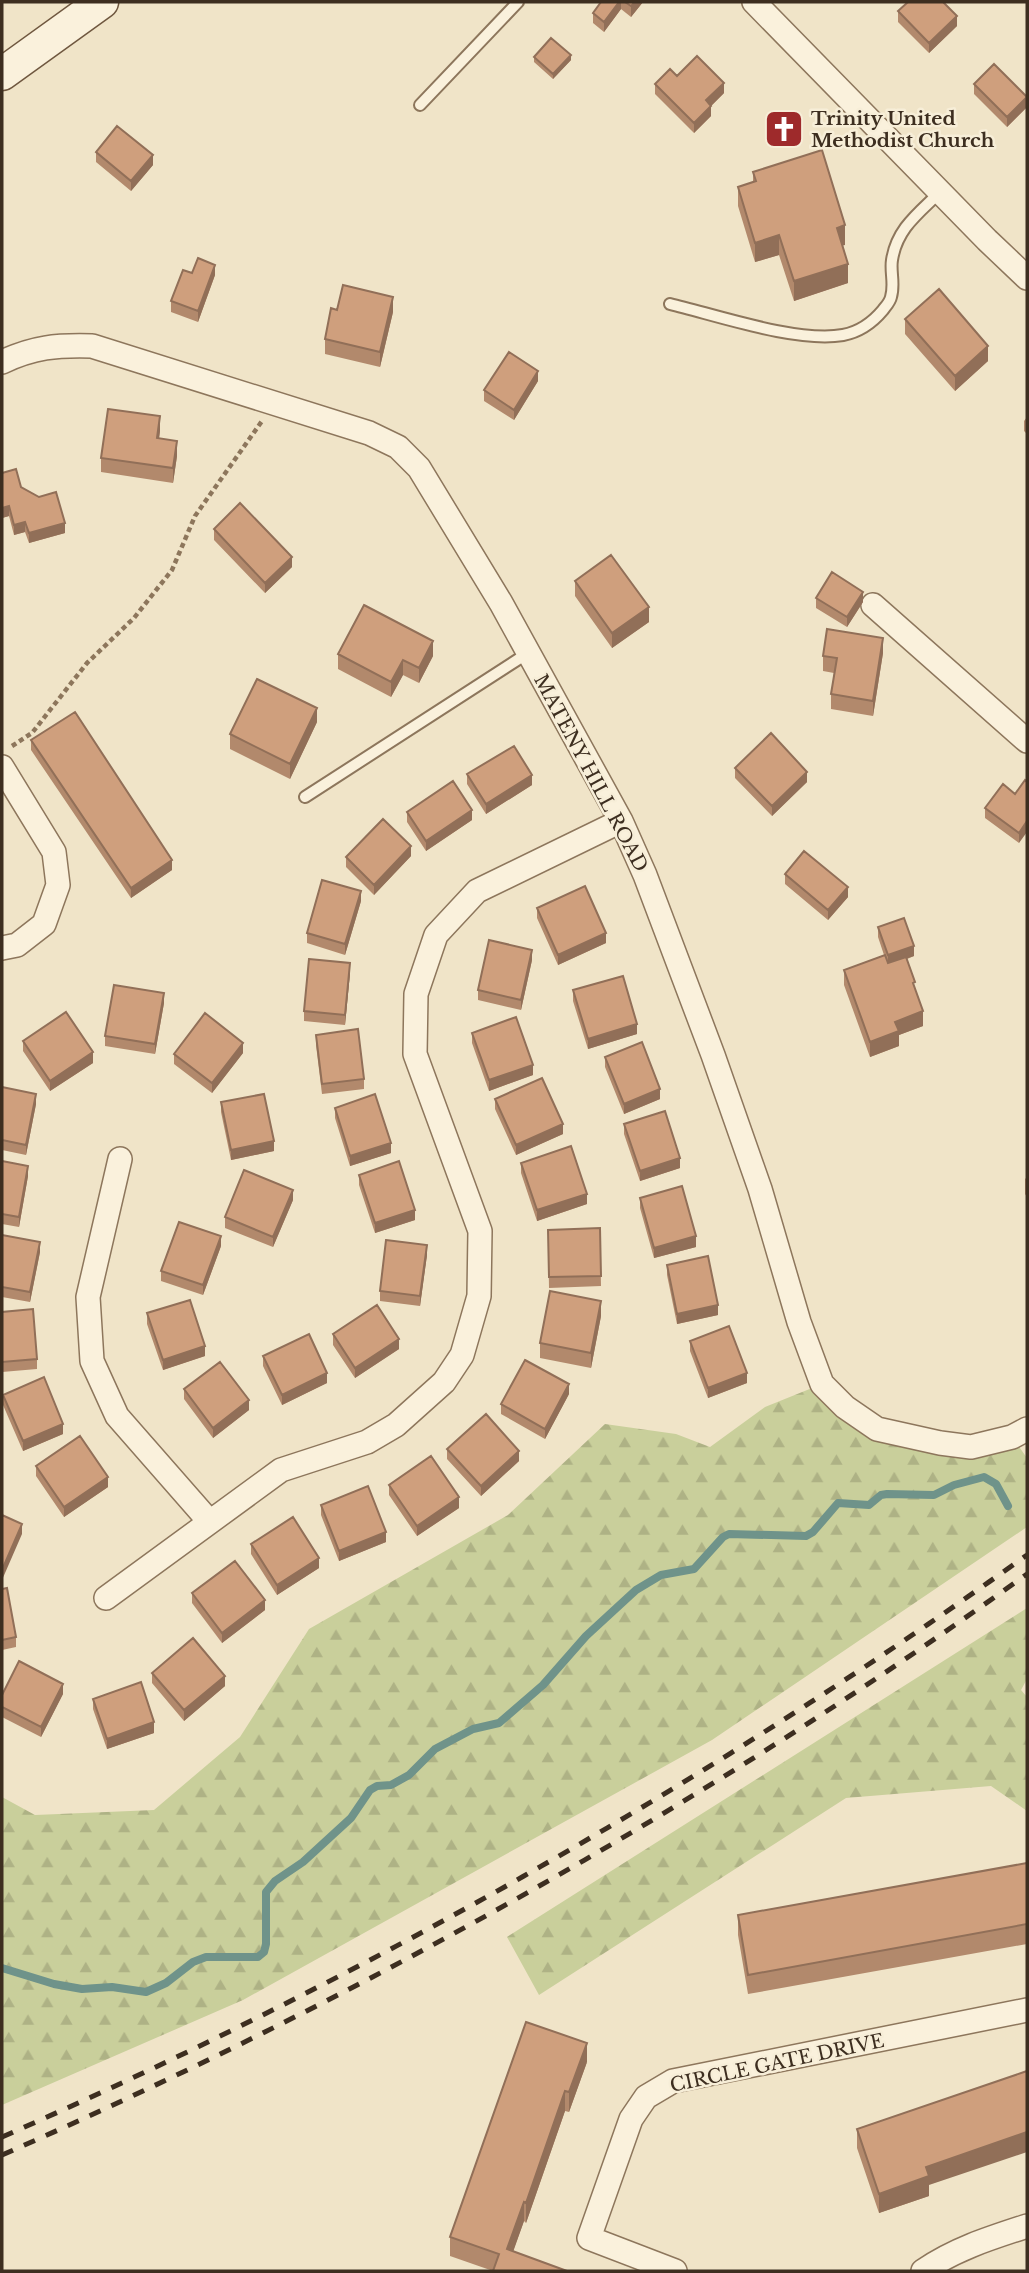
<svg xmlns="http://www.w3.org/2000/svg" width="1029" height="2273" viewBox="0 0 1029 2273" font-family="'Libre Baskerville',serif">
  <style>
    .forest { fill: url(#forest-firs) }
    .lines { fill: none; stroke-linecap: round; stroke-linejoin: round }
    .stream { stroke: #6f938a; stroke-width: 8 }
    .lane-casing { stroke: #8d765c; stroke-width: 14 }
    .street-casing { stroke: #8d765c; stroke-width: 26 }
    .secondary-casing { stroke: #6f573f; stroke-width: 35 }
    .path { stroke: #8d765c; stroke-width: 4.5; stroke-dasharray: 5 3.5; stroke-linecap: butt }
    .lane { stroke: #faf1dc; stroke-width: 10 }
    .street { stroke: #faf1dc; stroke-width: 23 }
    .secondary { stroke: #faf1dc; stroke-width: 32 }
    .rail { stroke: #3d2e20; stroke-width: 5; stroke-dasharray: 12 12; stroke-linecap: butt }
    .wall { fill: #b2896c }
    .shaded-wall { fill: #916f58 }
    .building { fill: #cf9f7d; stroke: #916f58; stroke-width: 2 }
    .labels { text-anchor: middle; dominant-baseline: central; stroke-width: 5; stroke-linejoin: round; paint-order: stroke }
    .poi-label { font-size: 19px; font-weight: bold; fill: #3d2e20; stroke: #f7eed8; text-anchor: start }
    .street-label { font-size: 19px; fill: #3d2e20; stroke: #f7eed8 }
  </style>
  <defs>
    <pattern id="forest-firs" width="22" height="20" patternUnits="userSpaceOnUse" patternTransform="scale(1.75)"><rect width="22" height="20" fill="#c9cf9b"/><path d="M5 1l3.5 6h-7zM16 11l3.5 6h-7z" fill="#aeb285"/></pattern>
  </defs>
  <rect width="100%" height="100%" fill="#f0e4c8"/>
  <path class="forest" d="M822,1384L845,1407L940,1443L1012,1437L1027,1458V1527L712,1740L243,2000L2,2105V1797L35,1815L154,1810L240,1737L309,1629L508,1515L605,1424L676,1434L710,1447L765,1407Z
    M1027,1608V1679L1021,1690L1027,1697V1811L991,1786L846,1798L539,1995L507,1937Z"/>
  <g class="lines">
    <path class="stream" d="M2,1968L54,1984L82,1989L112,1987L146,1992L166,1983L193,1962L206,1957H258L264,1952L266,1944V1892L275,1881L303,1862L351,1818L370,1790L377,1786L391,1785L409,1775L435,1749L473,1729L499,1723L543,1685L586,1636L636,1590L661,1575L694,1569L723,1537L729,1534L806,1536L813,1532L838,1503L869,1505L881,1495L887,1494L934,1495L954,1485L984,1477L996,1484L1008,1506"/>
    <g class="lane-casing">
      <path id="lane" d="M420,105L518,2
        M670,304C716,315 797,343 843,335C859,332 873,322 883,310C886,306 890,302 891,297C895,284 890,272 892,260C897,228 919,213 940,192
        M305,797L528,653"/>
    </g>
    <g class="street-casing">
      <path id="street" d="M754,2L987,240L1027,278
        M2,362C34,347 56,345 92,346L369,433L398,447L419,468L501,603L621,821L645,875L713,1055L760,1189L799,1322L822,1384L845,1407L877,1429L940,1443L971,1447L1012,1437L1027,1429
        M873,605L1027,741
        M2,767L54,852L58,885L44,924L17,945L2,948
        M120,1159L88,1297L92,1361L117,1416L209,1521
        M106,1598L281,1470L367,1442L396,1425L444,1382L462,1355L479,1296L480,1231L415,1054L416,994L436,935L477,891L621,821
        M675,2271L589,2238L631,2119L646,2097L673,2081L1027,2010
        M923,2271C955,2249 990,2238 1027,2226"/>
    </g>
    <g class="secondary-casing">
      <path id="secondary" d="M2,74L102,2"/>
    </g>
    <path class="path" d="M12,746L32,733L87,663L134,618L172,570L195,516L262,421"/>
    <use href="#lane" class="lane"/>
    <use href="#street" class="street"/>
    <use href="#secondary" class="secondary"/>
    <path class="rail" d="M2,2137C363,1979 707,1784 1027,1555
      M2,2155C360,1998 709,1803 1027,1574"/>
  </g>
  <path class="wall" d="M599,2H643L631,17L621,9L604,32L593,23V13L600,3Z
    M898,11L957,26L929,53L898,22Z
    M534,57L571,60L553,79L534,62Z
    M655,84L724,93L711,106V116L694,133L655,94Z
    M974,84L1027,107L1007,127L974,94Z
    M96,152L153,165L131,191L96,162Z
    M753,172L845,245H843L848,283L794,301L779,255L755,262L738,206V187L753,182Z
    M192,273L215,275L198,322L171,312V301Z
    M393,312L380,367L325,354V339Z
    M905,319L988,361L955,391L905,334Z
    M538,381L514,420L484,401V390Z
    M1027,417V434L1024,431V421Z
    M160,431L159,438L177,456L173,483L101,472V458Z
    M21,487L65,533L29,543L25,532L14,535L9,516L2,518Z
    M214,529L292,567L265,593L214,540Z
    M575,581L649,622L612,648L575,596Z
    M816,598L863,602L847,627L816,608Z
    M883,653L873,716L831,709V694L834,673L823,671V656Z
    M338,654L433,656L419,683L403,675L391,697L338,669Z
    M317,722L290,779L230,749V734Z
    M31,740L172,870L131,898L31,750Z
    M735,768L807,782L772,816L735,778Z
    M467,774L532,785L486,814L467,784Z
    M1025,780L1019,843L985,818V808L1015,794Z
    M407,812L472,820L426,851L407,822Z
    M411,856L374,895L346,867V857Z
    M785,874L848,897L828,920L785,884Z
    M361,901L345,955L307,943V933Z
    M537,908L606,943L558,965L537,918Z
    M878,927L914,956L907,959L923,1026L899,1035V1046L870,1057L844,985V970L884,955L878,937Z
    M532,960L521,1010L478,1000V990Z
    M350,973L345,1025L304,1021V1011Z
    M573,990L637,1034L588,1049L573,1001Z
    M164,1003L155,1054L105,1046V1036Z
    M472,1033L533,1075L489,1091L472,1043Z
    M316,1035L364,1079V1089L322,1094L316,1045Z
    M23,1041L93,1063L50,1091L23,1051Z
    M243,1053L212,1093L174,1064V1054Z
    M605,1057L660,1099L624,1114L605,1067Z
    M2,1087L36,1104L26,1155L2,1150Z
    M495,1099L563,1134L516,1155L495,1109Z
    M221,1102L274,1151L231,1160L221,1112Z
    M335,1108L391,1153L350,1166L335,1118Z
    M624,1124L680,1168L640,1181L624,1134Z
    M2,1161L28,1176L19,1227L2,1224Z
    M521,1163L587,1204L537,1221L521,1173Z
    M359,1175L415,1220L375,1233L359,1185Z
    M1027,1177V1197L1025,1194V1179Z
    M640,1198L696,1247L654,1258L640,1208Z
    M293,1200L273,1247L225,1228V1217Z
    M600,1228L601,1286L549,1288L548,1230Z
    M2,1235L40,1252L30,1302L2,1297Z
    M221,1246L203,1295L161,1281V1271Z
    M427,1255L420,1306L380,1301V1291Z
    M667,1265L718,1315L677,1324L667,1275Z
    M2,1312L37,1359V1369L2,1372Z
    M147,1313L205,1356L163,1370L147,1324Z
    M601,1316L591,1368L540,1358V1343Z
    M333,1334L399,1349L355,1378L333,1345Z
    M690,1341L747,1383L708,1398L690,1351Z
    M263,1356L327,1383L282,1405L263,1366Z
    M184,1389L249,1410L213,1438L184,1399Z
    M569,1394L545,1439L501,1414V1404Z
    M3,1395L63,1434L23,1451L3,1405Z
    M447,1449L519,1461L481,1496L447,1459Z
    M36,1466L108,1487L64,1517L36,1476Z
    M389,1485L459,1508L417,1536L389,1495Z
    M321,1505L386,1542L339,1561L321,1515Z
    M251,1544L319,1568L277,1595L251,1554Z
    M2,1589L16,1637V1647L2,1650Z
    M192,1593L265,1610L222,1643L192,1603Z
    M152,1673L225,1686L184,1721L152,1683Z
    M63,1694L41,1737L2,1717V1695Z
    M93,1699L154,1733L107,1749L93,1709Z
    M1027,1863V1944L748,1994L738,1935V1915Z
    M587,2062L569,2112L565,2111L526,2223L524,2221L513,2251L493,2271L450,2256V2237Z
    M857,2129L929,2185V2196L879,2213L857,2148Z"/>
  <path class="shaded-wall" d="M619,2H621V9L604,32V22Z
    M635,2H643L631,17V6Z
    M957,16V26L929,53V43Z
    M571,55V60L553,79V74Z
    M724,83V93L711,106V116L694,133V123L706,100Z
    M1027,97V107L1007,127V117Z
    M153,155V165L131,191V181Z
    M845,225V245L837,247V228Z
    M779,235V255L755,262V243Z
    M848,264V283L794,301V281Z
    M215,265V275L198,322V311Z
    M393,297V312L380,367V352Z
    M988,346V361L955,391V376Z
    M538,371V381L514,420V410Z
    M160,416V431L157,453V438Z
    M177,441V456L173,483V468Z
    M9,506V516L2,518V508Z
    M25,522V532L14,535V525Z
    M65,523V533L29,543V533Z
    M292,557V567L265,593V583Z
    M863,592V602L847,627V617Z
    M649,607V622L612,648V633Z
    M883,638V653L873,716V701Z
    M433,641V656L419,683V668Z
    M403,660V675L391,697V682Z
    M317,708V722L290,779V764Z
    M807,772V782L772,816V806Z
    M532,775V785L486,814V804Z
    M472,810V820L426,851V841Z
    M1027,821V832L1019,843V833Z
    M411,846V856L374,895V885Z
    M172,860V870L131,898V888Z
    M848,887V897L828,920V910Z
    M361,891V901L345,955V944Z
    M606,933V943L558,965V955Z
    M914,946V956L888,965V955Z
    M532,950V960L521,1010V1000Z
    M350,963V973L345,1025V1015Z
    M164,993V1003L155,1054V1044Z
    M923,1011V1026L899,1035V1046L870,1057V1042L895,1022Z
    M637,1024V1034L588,1049V1039Z
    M243,1043V1053L212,1093V1083Z
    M93,1052V1063L50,1091V1081Z
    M533,1065V1075L489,1091V1080Z
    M660,1089V1099L624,1114V1104Z
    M36,1094V1104L26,1155V1145Z
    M563,1124V1134L516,1155V1145Z
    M274,1141V1151L231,1160V1150Z
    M391,1143V1153L350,1166V1156Z
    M680,1158V1168L640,1181V1171Z
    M28,1166V1176L19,1227V1217Z
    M293,1190V1200L273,1247V1237Z
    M587,1194V1204L537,1221V1210Z
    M415,1210V1220L375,1233V1223Z
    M221,1236V1246L203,1295V1285Z
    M696,1236V1247L654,1258V1248Z
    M40,1242V1252L30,1302V1292Z
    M427,1245V1255L420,1306V1296Z
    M601,1301V1316L591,1368V1353Z
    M718,1305V1315L677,1324V1314Z
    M399,1339V1349L355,1378V1368Z
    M205,1346V1356L163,1370V1360Z
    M327,1373V1383L282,1405V1395Z
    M747,1373V1383L708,1398V1388Z
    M569,1384V1394L545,1439V1429Z
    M249,1400V1410L213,1438V1428Z
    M63,1424V1434L23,1451V1441Z
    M519,1451V1461L481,1496V1486Z
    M108,1477V1487L64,1517V1507Z
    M459,1497V1508L417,1536V1526Z
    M22,1524V1534L2,1580V1570Z
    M386,1532V1542L339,1561V1551Z
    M319,1558V1568L277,1595V1585Z
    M265,1600V1610L222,1643V1633Z
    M225,1676V1686L184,1721V1710Z
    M63,1684V1694L41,1737V1727Z
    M154,1722V1733L107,1749V1739Z
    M587,2043V2062L569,2112V2092Z
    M565,2091V2111L526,2223V2203Z
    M1027,2132V2152L929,2185V2196L879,2213V2194L926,2167Z
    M524,2202V2221L507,2269V2249Z"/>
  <path class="building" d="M601,2H619L604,22L593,13Z
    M625,2H635L631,6Z
    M908,2H943L957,16L929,43L898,11Z
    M551,38L571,55L553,74L534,57Z
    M697,56L724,83L706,100L711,106L694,123L655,84L670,69L677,76Z
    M994,64L1027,97L1007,117L974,84Z
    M117,126L153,155L131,181L96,152Z
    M822,150L845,225L837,228L848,264L794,281L779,235L755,243L738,187L756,181L753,172Z
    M198,258L215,265L198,311L171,301L183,270L192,273Z
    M343,285L393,297L380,352L325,339L331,308L337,310Z
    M939,289L988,346L955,376L905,319Z
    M509,352L538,371L514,410L484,390Z
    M108,409L160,416L157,438L177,441L173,468L101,458Z
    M16,469L21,487L39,497L56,492L65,523L29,533L25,522L14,525L9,506L2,508V473Z
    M240,503L292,557L265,583L214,529Z
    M611,555L649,607L612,633L575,581Z
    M832,572L863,592L847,617L816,598Z
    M364,605L433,641L419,668L403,660L391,682L338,654Z
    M827,629L883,638L873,701L831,694L837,658L823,656Z
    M257,679L317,708L290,764L230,734Z
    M75,712L172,860L131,888L31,740Z
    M771,733L807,772L772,806L735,768Z
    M514,746L532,775L486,804L467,774Z
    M1025,780L1027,782V821L1019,833L985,808L1003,784L1015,794Z
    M453,781L472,810L426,841L407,812Z
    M383,819L411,846L374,885L346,857Z
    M804,851L848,887L828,910L785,874Z
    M322,880L361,891L345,944L307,933Z
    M585,886L606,933L558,955L537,908Z
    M904,918L914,946L888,955L878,927Z
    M489,940L532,950L521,1000L478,990Z
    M885,955L888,963L906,957L915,982L913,983L923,1011L895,1022L899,1031L870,1042L844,970Z
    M309,959L350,963L345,1015L304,1011Z
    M623,976L637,1024L588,1039L573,990Z
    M114,985L164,993L155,1044L105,1036Z
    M66,1012L93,1052L50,1081L23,1041Z
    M205,1013L243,1043L212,1083L174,1054Z
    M516,1017L533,1065L489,1080L472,1033Z
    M358,1029L364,1079L322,1084L316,1035Z
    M642,1042L660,1089L624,1104L605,1057Z
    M542,1078L563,1124L516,1145L495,1099Z
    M2,1087L36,1094L26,1145L2,1140Z
    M264,1094L274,1141L231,1150L221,1102Z
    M375,1094L391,1143L350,1156L335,1108Z
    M665,1111L680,1158L640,1171L624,1124Z
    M571,1146L587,1194L537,1210L521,1163Z
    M2,1161L28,1166L19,1217L2,1214Z
    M399,1161L415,1210L375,1223L359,1175Z
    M244,1170L293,1190L273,1237L225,1217Z
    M682,1186L696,1236L654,1248L640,1198Z
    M179,1222L221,1236L203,1285L161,1271Z
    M600,1228L601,1276L549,1277L548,1230Z
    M2,1235L40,1242L30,1292L2,1287Z
    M386,1240L427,1245L420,1296L380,1291Z
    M708,1256L718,1305L677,1314L667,1265Z
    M550,1291L601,1301L591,1353L540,1343Z
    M190,1300L205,1346L163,1360L147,1313Z
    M377,1305L399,1339L355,1368L333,1334Z
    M33,1309L37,1359L2,1362V1312Z
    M729,1326L747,1373L708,1388L690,1341Z
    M309,1334L327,1373L282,1395L263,1356Z
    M525,1360L569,1384L545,1429L501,1404Z
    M220,1362L249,1400L213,1428L184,1389Z
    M44,1377L63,1424L23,1441L3,1395Z
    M486,1414L519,1451L481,1486L447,1449Z
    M80,1436L108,1477L64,1507L36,1466Z
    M431,1456L459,1497L417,1526L389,1485Z
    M368,1486L386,1532L339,1551L321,1505Z
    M2,1515L22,1524L2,1570Z
    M293,1517L319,1558L277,1585L251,1544Z
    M235,1561L265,1600L222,1633L192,1593Z
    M7,1588L16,1637L2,1640V1589Z
    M193,1638L225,1676L184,1710L152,1673Z
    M19,1661L63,1684L41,1727L2,1707V1695Z
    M141,1682L154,1722L107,1739L93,1699Z
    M1027,1863V1924L748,1975L738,1915Z
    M526,2022L587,2043L569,2092L565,2091L526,2203L524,2202L507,2249L567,2271H493L499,2254L450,2237Z
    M1027,2071V2132L926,2167L929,2176L879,2194L857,2129Z"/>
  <defs>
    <g id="church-square" transform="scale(2.0125)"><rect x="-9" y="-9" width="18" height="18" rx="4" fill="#9e2a2b" stroke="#f7eed8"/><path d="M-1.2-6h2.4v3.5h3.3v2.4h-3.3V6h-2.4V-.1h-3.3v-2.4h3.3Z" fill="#fff"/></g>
  </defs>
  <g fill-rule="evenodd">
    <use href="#church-square" x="784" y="129"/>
  </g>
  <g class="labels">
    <g class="poi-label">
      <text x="811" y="118">Trinity United<tspan x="811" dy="22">Methodist Church</tspan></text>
    </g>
    <g class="street-label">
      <text transform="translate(591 773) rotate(62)">MATENY HILL ROAD</text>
      <text transform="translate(777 2063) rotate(-12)">CIRCLE GATE DRIVE</text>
    </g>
  </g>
  <rect width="1029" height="2273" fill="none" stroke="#3d2e20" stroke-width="7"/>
</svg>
